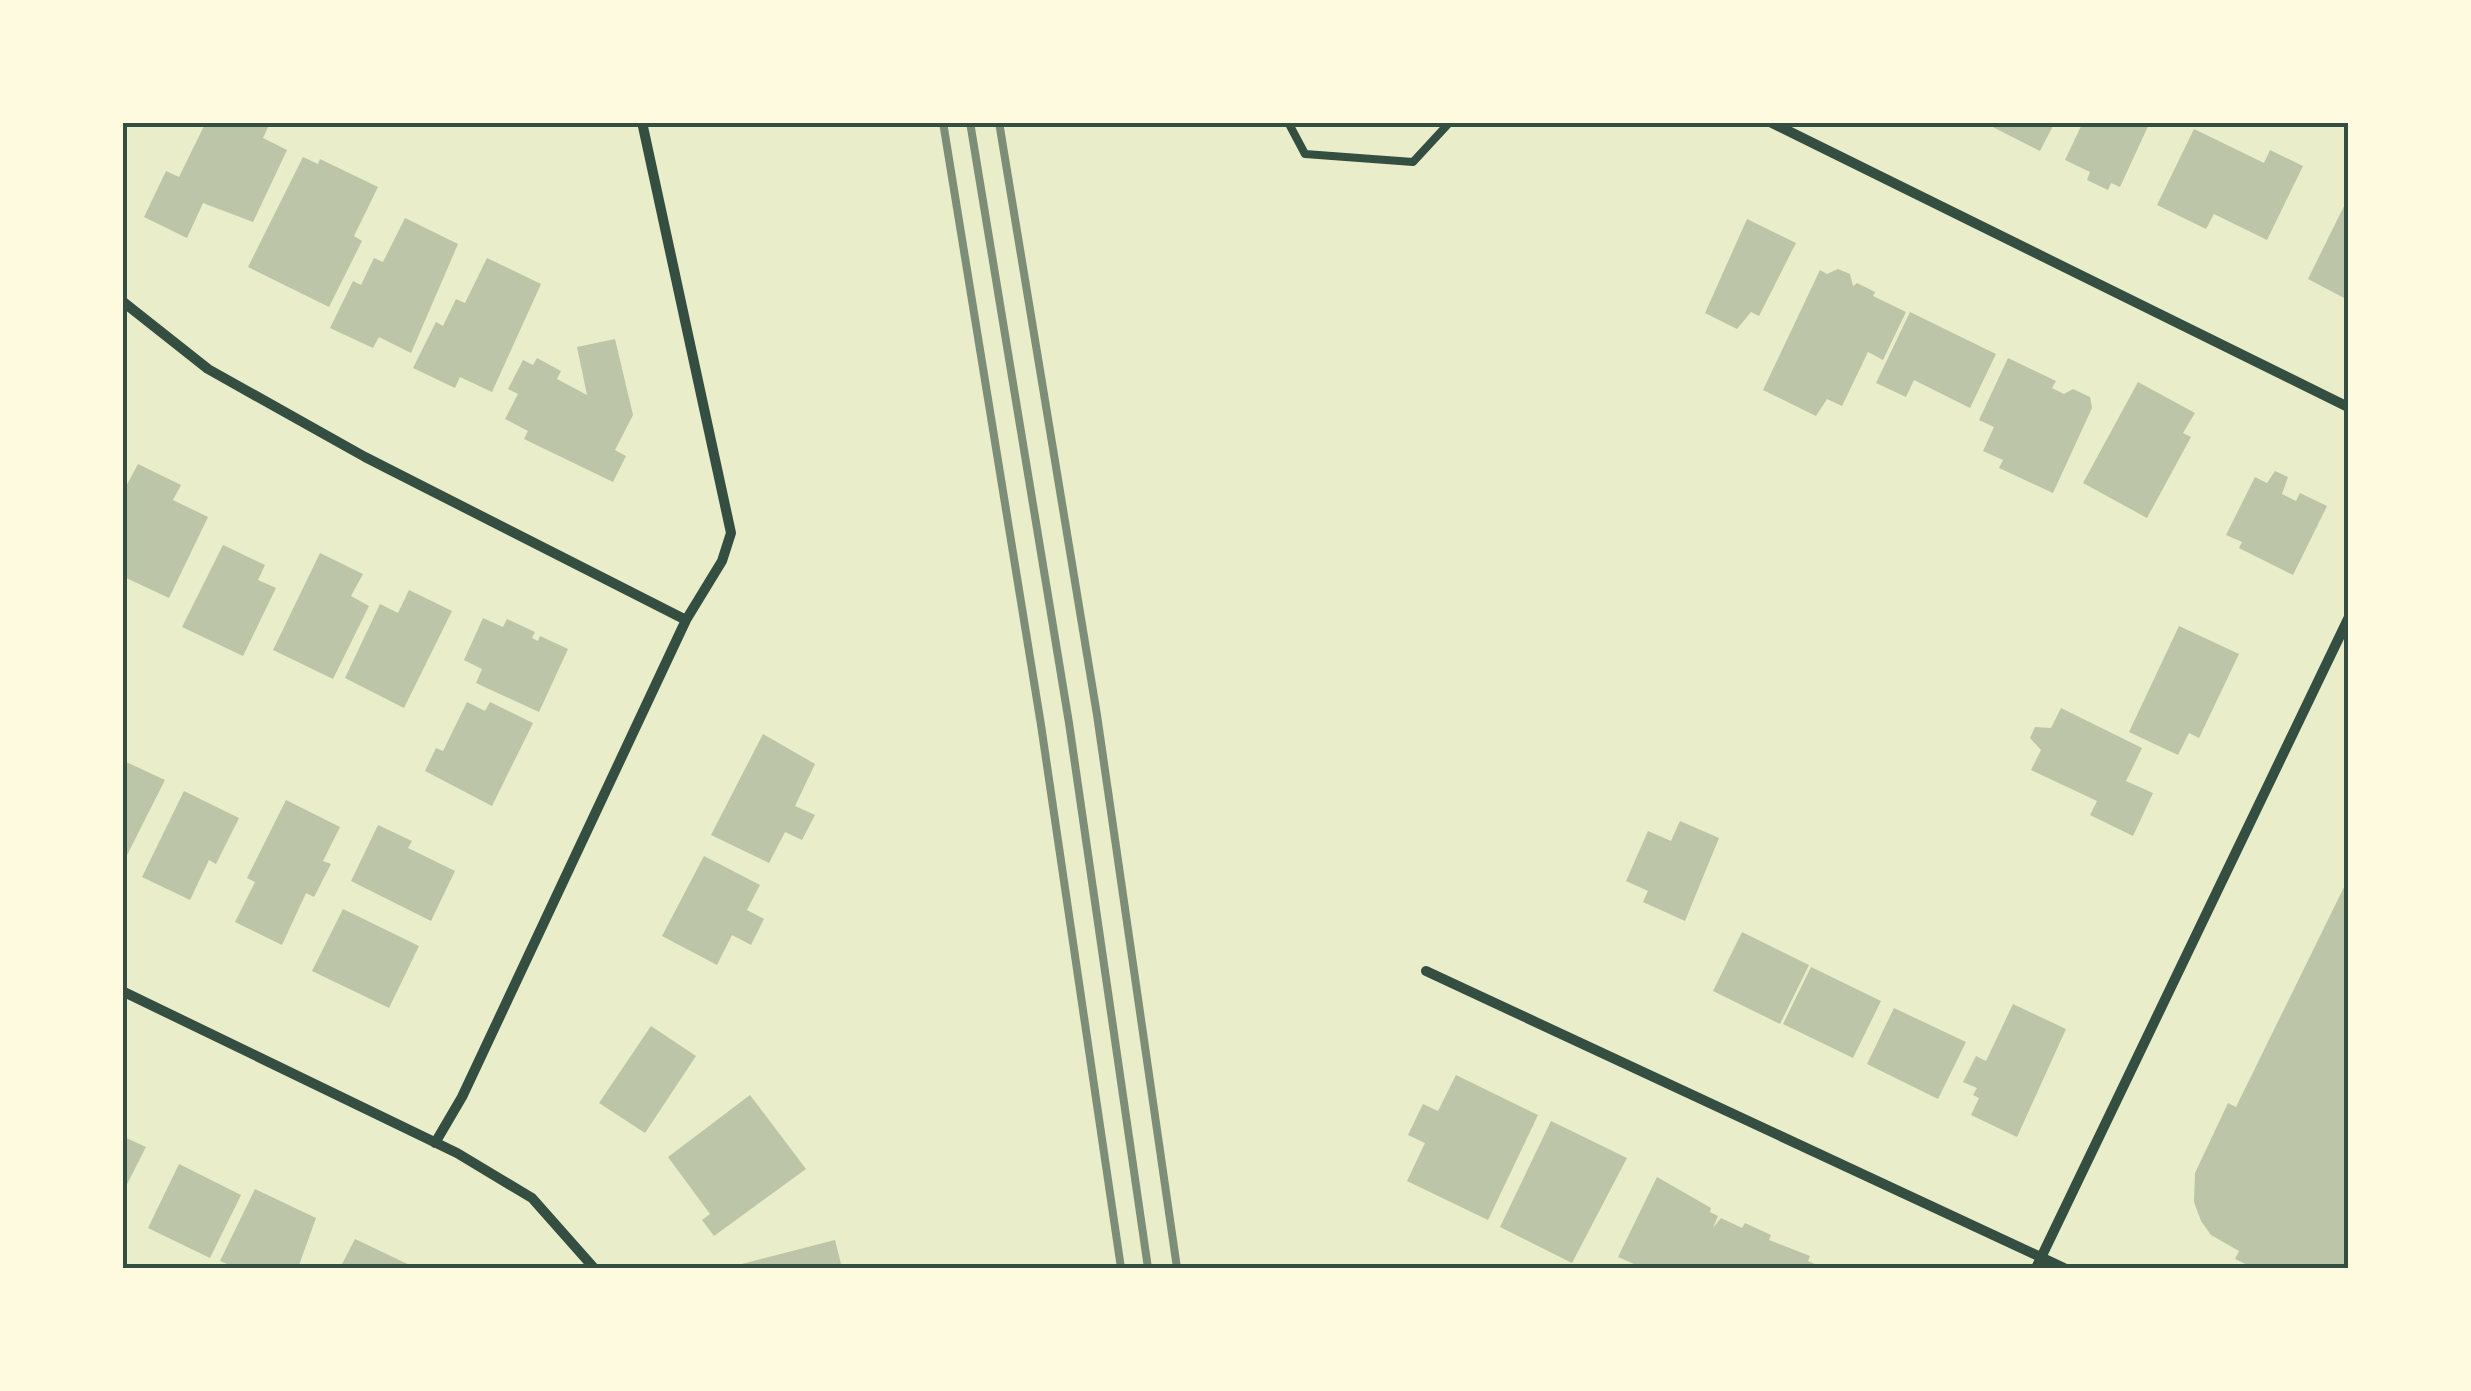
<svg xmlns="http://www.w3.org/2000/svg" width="2471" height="1391" viewBox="0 0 2471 1391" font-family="'IBM Plex Sans',sans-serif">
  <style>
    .building { fill: #bcc5a7 }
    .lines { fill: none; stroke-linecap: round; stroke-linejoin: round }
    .service { stroke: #344e41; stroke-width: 8 }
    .minor { stroke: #344e41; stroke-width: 10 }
    .rail { stroke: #7c8e77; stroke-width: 8 }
    .neatline { fill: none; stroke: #344e41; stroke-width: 4 }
  </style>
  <rect width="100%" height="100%" fill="#e9edc9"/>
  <path class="building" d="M206,122H264L269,125L263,138L287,150L253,222L203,203L187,238L144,217L166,171L179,177Z
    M1983,122H2055L2040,151Z
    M2083,122H2150L2120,187L2111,183L2108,190L2087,180L2090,172L2065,160Z
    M2194,129L2264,163L2270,150L2303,166L2267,240L2214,214L2206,229L2157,205Z
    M303,157L318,164L320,159L378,187L354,236L362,241L329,307L248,267Z
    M2348,198V300L2308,279Z
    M405,218L458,244L411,353L379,337L373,348L330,328L353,281L361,285L374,258L383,262Z
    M1747,219L1796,243L1759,316L1751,312L1737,329L1705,313Z
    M487,258L541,284L492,392L460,377L455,388L413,368L436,322L443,326L456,299L465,303Z
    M1838,269L1850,274L1853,286L1857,283L1875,292L1873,296L1906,312L1883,360L1868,352L1842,406L1827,399L1816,416L1763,390L1820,270L1827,274Z
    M1910,312L1996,354L1970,408L1914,380L1906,397L1876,383Z
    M615,339L633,415L615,450L626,456L613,482L524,439L528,431L505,419L518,394L508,389L523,360L533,365L537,358L561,371L557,379L587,395L577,347Z
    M2008,358L2056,381L2052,388L2064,394L2073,389L2090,397L2092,408L2053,493L1999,468L2003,460L1983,451L1994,427L1979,420Z
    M2138,382L2195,413L2183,433L2191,437L2147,518L2083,483Z
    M138,464L181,485L173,500L208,517L169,598L122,576V494Z
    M2275,471L2288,477L2282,494L2296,501L2300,493L2327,506L2293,575L2239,548L2242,542L2226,535L2255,477L2267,483Z
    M223,545L265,565L258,580L276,588L243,656L182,627Z
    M320,553L363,574L351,596L369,606L333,679L273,650Z
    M409,590L452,611L404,708L345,678L380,604L398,613Z
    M483,618L503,627L507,619L535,632L532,638L538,641L540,636L568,649L539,712L476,683L482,669L464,660Z
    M2179,626L2239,654L2199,738L2189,733L2178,755L2129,732Z
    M467,702L485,711L490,702L533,723L492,806L425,771L436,748L443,751Z
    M2061,708L2142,748L2126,781L2153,793L2133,836L2090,815L2097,801L2031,770L2041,750L2030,738L2035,727L2051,728Z
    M763,734L815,764L795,806L815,815L802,840L785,832L769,863L711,835Z
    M122,760L165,780L122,865Z
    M184,791L239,818L216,864L209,860L190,900L142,877Z
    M286,800L340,827L323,861L331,864L314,897L306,893L282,945L235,922L255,882L247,878Z
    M1680,821L1719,838L1685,921L1643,902L1648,891L1626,881L1648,831L1671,841Z
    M378,825L412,841L408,848L455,871L431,921L351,881Z
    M704,856L760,885L747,910L764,919L751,945L732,935L717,965L662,936Z
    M2348,879V1268H2254L2235,1259L2239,1251L2211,1235L2201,1221L2194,1202L2195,1173L2228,1103L2236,1107Z
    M343,909L419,946L389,1008L312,971Z
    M1742,932L1809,965L1780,1024L1713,991Z
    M1811,967L1881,1001L1853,1058L1783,1024Z
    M2013,1004L2066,1029L2017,1137L1971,1115L1979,1098L1973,1095L1977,1088L1963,1082L1976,1056L1986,1061Z
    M1894,1008L1966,1042L1938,1099L1867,1064Z
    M651,1026L696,1056L645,1133L599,1103Z
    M1456,1075L1538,1115L1488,1220L1407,1181L1425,1143L1408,1135L1423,1104L1438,1111Z
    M750,1095L806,1169L714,1236L702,1220L710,1214L668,1157Z
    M1551,1121L1627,1158L1572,1263L1500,1227Z
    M122,1136L146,1147L122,1194Z
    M179,1164L241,1195L210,1258L148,1228Z
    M1657,1177L1711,1208L1710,1212L1718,1216L1713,1228L1721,1218L1742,1228L1745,1223L1771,1235L1769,1240L1810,1256L1808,1261L1824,1268H1643L1618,1257Z
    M255,1189L316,1218L298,1268H236L220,1261Z
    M355,1239L416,1268H340Z
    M835,1240L842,1268H730V1267Z"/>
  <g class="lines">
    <path class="service" d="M1288,122L1305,154L1413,162L1450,122"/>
    <path class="minor" d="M1770,122L2348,407
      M122,301L208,369L365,457L686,620
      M1426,971L2064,1268
      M122,991L457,1153L532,1198L594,1268
      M435,1143L462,1097L686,620L722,561L731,533L642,122
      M2036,1268L2348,619"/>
    <path class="rail" d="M943,122L1041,725L1121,1268
      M970,122L1069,723L1148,1268
      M999,122L1097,715L1177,1268"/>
  </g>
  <rect width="2471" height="1391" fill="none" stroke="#fefae0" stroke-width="250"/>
  <rect x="125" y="125" width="2221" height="1141" class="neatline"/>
</svg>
